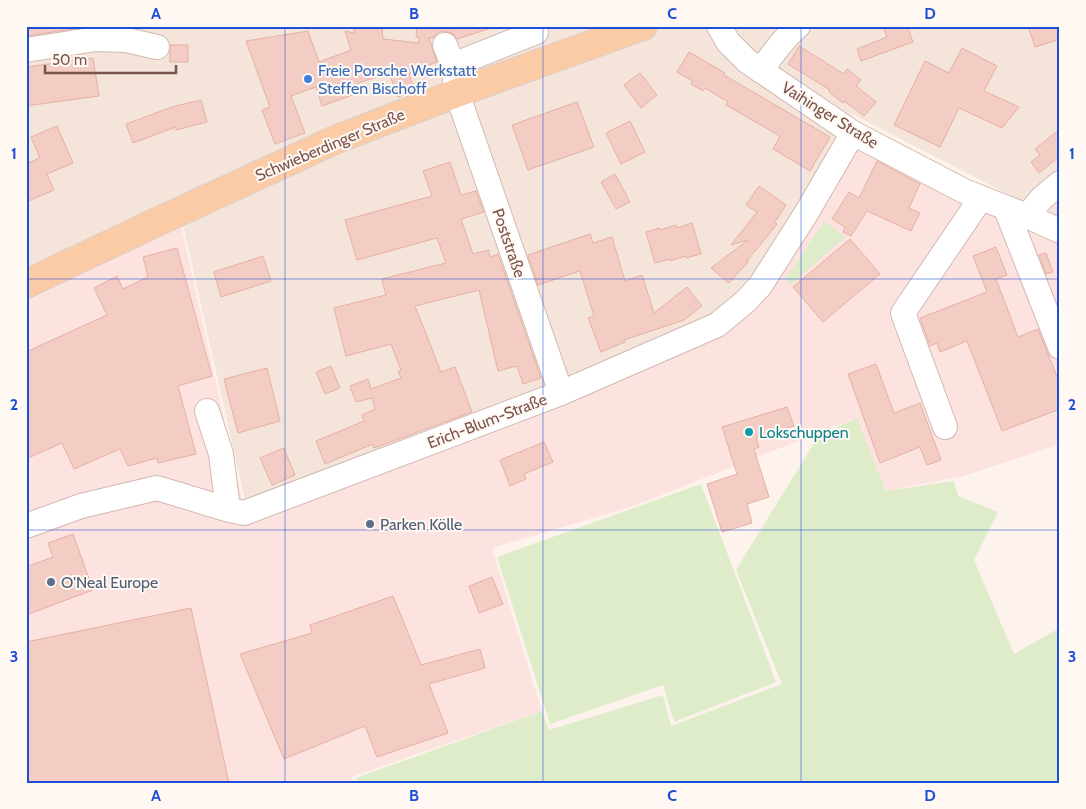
<svg xmlns="http://www.w3.org/2000/svg" width="1086" height="809" viewBox="0 0 1086 809" font-family="Cabin,sans-serif">
  <style>
    .residential { fill: #f5e4da }
    .commercial { fill: #fde3e0 }
    .green { fill: #deecc9 }
    .building { fill: #f3cdc3; stroke: #e6b0a3 }
    .lines { fill: none; stroke-linecap: round; stroke-linejoin: round }
    .minor-casing { stroke: #d1b9b0; stroke-width: 26 }
    .major-casing { stroke: #dacfcd; stroke-width: 30 }
    .minor { stroke: #fff; stroke-width: 24 }
    .major { stroke: #fbcba5; stroke-width: 28 }
    .grid { fill: none; stroke: #1d4ed8; stroke-width: 1; stroke-opacity: 0.55 }
    .shop-dot { fill: #3f7fe0; stroke: #fff8f3; stroke-width: 2 }
    .culture-dot { fill: #0f9aa8; stroke: #fff8f3; stroke-width: 2 }
    .service-dot { fill: #5c6f8a; stroke: #fff8f3; stroke-width: 2 }
    .labels { text-anchor: middle; dominant-baseline: central; stroke-width: 4; stroke-linejoin: round; paint-order: stroke }
    .shop-label { font-size: 16px; fill: #366cbe; stroke: #fff8f3; text-anchor: start }
    .street-label { font-size: 16px; fill: #7a554d; stroke: #fff8f3 }
    .culture-label { font-size: 16px; fill: #0d838f; stroke: #fff8f3; text-anchor: start }
    .service-label { font-size: 16px; fill: #4e5e75; stroke: #fff8f3; text-anchor: start }
    .neatline { fill: none; stroke: #1d4ed8; stroke-width: 2 }
    .grid-label { font-size: 16px; text-anchor: middle; font-weight: bold; fill: #1d4ed8 }
  </style>
  <rect width="100%" height="100%" fill="#fdf3ec"/>
  <path class="residential" d="M26,26H1060V221L852,114L803,207L756,283L715,319L246,505L180,211L26,280Z"/>
  <path class="commercial" d="M850,143L1011,221L1060,244V444L964,476L886,491L856,418L634,506L492,548L542,711L351,777L353,783H26V289L179,216L246,517L719,328Z"/>
  <path class="green" d="M825,221L845,237L791,285L785,279Z
    M857,418L886,491L954,481L958,496L998,512L974,560L1014,654L1060,628V783H357L356,778L542,711L549,730L663,695L671,726L782,684L736,570L819,435Z
    M701,484L776,682L674,722L663,685L550,724L497,557Z"/>
  <path class="building" d="M26,26H85L86,27L26,36Z
    M354,26H382L383,39L419,43V37H416L417,26H488V29L457,39L453,34L446,31L439,32L433,38H429L437,62L423,67L424,68L409,74L415,91L398,97L389,73L358,83L361,92L322,106L316,87L291,96L305,133L275,144L262,110L270,107L246,41L308,31L319,62L351,50L345,31L354,33Z
    M883,26H907L913,42L861,61L857,49L887,37Z
    M1028,26H1060V39L1035,47Z
    M170,45H188V62H170Z
    M799,46L844,74L847,69L861,80L856,86L876,102L864,116L844,101L843,103L829,92L830,90L788,64Z
    M962,48L997,66L984,91L1019,107L1002,128L959,108L940,147L894,125L925,61L949,73Z
    M689,52L725,73L724,75L830,137L810,171L773,149L780,136L726,105L728,102L705,88L703,91L691,84L693,81L677,72Z
    M93,58L99,96L26,106V67Z
    M640,73L657,95L641,108L624,85Z
    M201,100L207,122L176,130V127L133,143L126,124L175,106Z
    M577,102L594,147L528,170L512,125Z
    M630,121L645,152L621,164L606,133Z
    M57,126L73,163L47,174L54,190L26,202V164L40,158L31,137Z
    M1060,129V156L1039,173L1031,162L1040,155L1035,149Z
    M877,161L920,184L909,208L920,213L911,231L867,211L851,236L843,232L845,227L832,219L849,192L859,198Z
    M450,162L461,195L476,191L484,212L461,219L473,254L489,250L490,257L498,254L541,378L523,384L517,366L498,371L479,290L415,306L441,372L455,367L472,412L374,448L373,444L325,464L316,441L364,421L362,415L375,409L372,398L356,402L350,386L368,379L371,389L401,378L398,371L401,370L391,344L346,356L334,308L386,295L382,279L446,263L437,238L357,260L345,220L432,196L423,171Z
    M615,174L630,202L616,209L601,182Z
    M759,186L786,205L775,222L777,224L747,261L748,262L729,283L711,268L748,240L731,245L757,212L746,205Z
    M692,223L701,254L686,258L685,256L670,261L669,259L655,263L646,232L659,228L660,230L676,225L677,228Z
    M590,234L593,243L612,237L625,281L642,275L654,313L687,287L702,306L684,320L624,340L625,342L601,352L588,318L594,316L580,271L538,285L528,255Z
    M850,239L880,274L823,322L793,287Z
    M996,247L1007,275L996,279L1018,337L1038,329L1060,384V409L1002,431L967,341L940,352L937,343L930,346L920,318L987,292L973,256Z
    M177,248L212,376L178,386L196,454L158,463L157,458L128,466L120,449L74,469L62,443L26,459V352L107,315L94,288L117,276L123,289L148,277L143,257Z
    M1046,253L1053,272L1046,274L1039,255Z
    M263,256L271,281L221,297L214,272Z
    M876,364L894,413L920,403L941,460L927,465L920,447L880,463L848,374Z
    M331,366L340,388L325,394L316,372Z
    M267,368L280,421L238,433L224,379Z
    M787,407L794,426L756,438L759,447L754,449L769,497L747,504L752,523L722,532L707,484L737,474L722,427Z
    M544,442L553,462L524,474L526,479L510,486L500,460Z
    M284,448L295,475L272,485L260,458Z
    M73,534L93,590L26,615V567L53,557L48,543Z
    M492,577L503,604L479,613L469,586Z
    M393,596L421,665L480,649L485,668L429,684L448,733L377,757L365,726L284,759L240,654L312,633L310,625Z
    M191,608L229,783H26V642Z"/>
  <g class="lines">
    <g class="minor-casing">
      <path id="minor" d="M719,26L728,42L747,61L853,133L964,191L1027,216L1060,231
        M445,45L453,65L536,32
        M26,50L96,39L126,40L157,47
        M453,65L457,93L561,393
        M761,71C772,54 783,39 798,26
        M1006,209L1060,347
        M1027,216L1042,198L1060,183
        M207,411L221,454L228,509
        M945,427L903,313L981,198
        M26,526L81,506L157,488L226,509L244,513L561,393L717,325L746,301L760,286L807,212L853,133"/>
    </g>
    <g class="major-casing">
      <path id="major" d="M26,284L159,221L337,139L457,93L643,26"/>
    </g>
    <use href="#minor" class="minor"/>
    <use href="#major" class="major"/>
  </g>
  <path class="grid" d="M285,26V783M543,26V783M801,26V783M26,279H1060M26,530H1060"/>
  <circle class="shop-dot" cx="308" cy="79" r="5"/>
  <circle class="culture-dot" cx="749" cy="432" r="5"/>
  <g class="service-dot">
    <circle cx="370" cy="524" r="5"/>
    <circle cx="51" cy="582" r="5"/>
  </g>
  <g class="labels">
    <g class="shop-label">
      <text x="318" y="70">Freie Porsche Werkstatt<tspan x="318" dy="18">Steffen Bischoff</tspan></text>
    </g>
    <g class="street-label">
      <text transform="translate(830 115) rotate(32)">Vaihinger Straße</text>
      <text transform="translate(330 145) rotate(-23)">Schwieberdinger Straße</text>
      <text transform="translate(509 243) rotate(71)">Poststraße</text>
      <text transform="translate(487 421) rotate(-21)">Erich-Blum-Straße</text>
    </g>
    <g class="culture-label">
      <text x="759" y="432">Lokschuppen</text>
    </g>
    <g class="service-label">
      <text x="380" y="524">Parken Kölle</text>
      <text x="61" y="582">O'Neal Europe</text>
    </g>
  </g>
  <rect width="1086" height="809" fill="none" stroke="#fff8f3" stroke-width="55"/>
  <path d="M45 65v8h131v-8" fill="none" stroke="#7a554d" stroke-width="2.5"/>
  <text x="52" y="65" font-size="15" fill="#7a554d" stroke="#fff8f3" stroke-width="4" paint-order="stroke">50 m</text>
  <rect x="28" y="28" width="1030" height="754" class="neatline"/>
  <g class="grid-label">
    <text x="156" y="19">A</text>
    <text x="414" y="19">B</text>
    <text x="672" y="19">C</text>
    <text x="930" y="19">D</text>
    <text x="14" y="159">1</text>
    <text x="1072" y="159">1</text>
    <text x="14" y="410">2</text>
    <text x="1072" y="410">2</text>
    <text x="14" y="662">3</text>
    <text x="1072" y="662">3</text>
    <text x="156" y="801">A</text>
    <text x="414" y="801">B</text>
    <text x="672" y="801">C</text>
    <text x="930" y="801">D</text>
  </g>
</svg>
